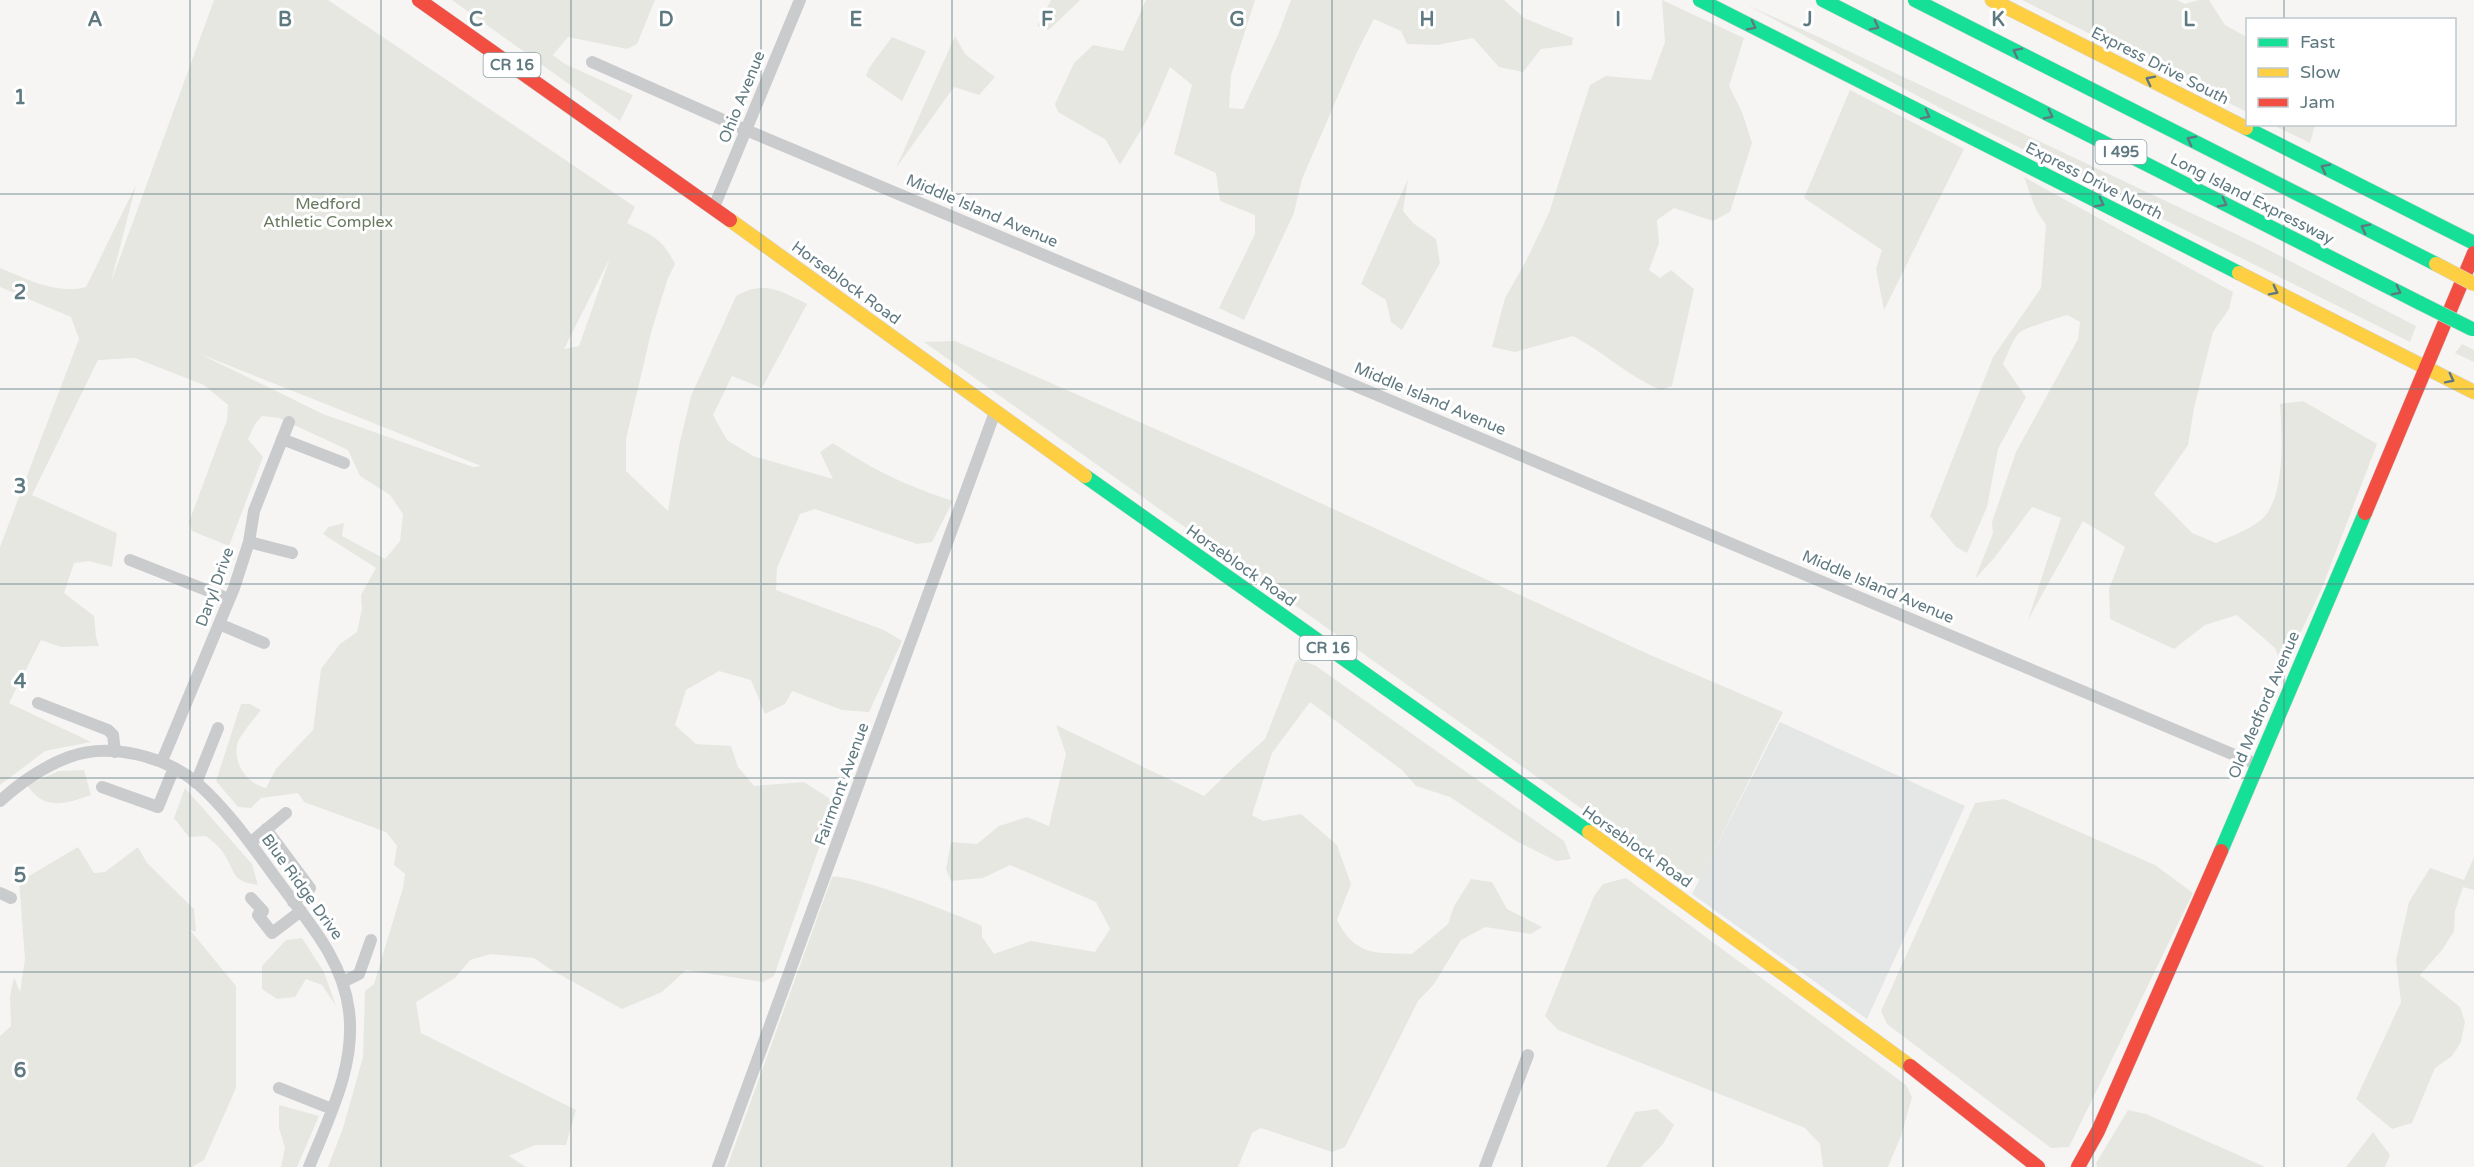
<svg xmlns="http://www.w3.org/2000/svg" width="2474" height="1167" viewBox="0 0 2474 1167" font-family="'Varela Round',sans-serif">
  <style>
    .built { fill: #e5e7e7 }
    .green { fill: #e6e7e1; fill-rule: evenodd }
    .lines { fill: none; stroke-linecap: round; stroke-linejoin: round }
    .fast-casing { stroke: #d2d3d4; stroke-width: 15 }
    .slow-casing { stroke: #d2d3d4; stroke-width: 15 }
    .jam-casing { stroke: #d2d3d4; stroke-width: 15 }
    .street { stroke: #cacbcc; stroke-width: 12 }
    .fast { stroke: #16e098; stroke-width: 14 }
    .slow { stroke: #ffcf43; stroke-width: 14 }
    .jam { stroke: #f24e42; stroke-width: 14 }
    .fast-bridge-casing { stroke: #d2d3d3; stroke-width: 15; stroke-linecap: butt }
    .slow-bridge-casing { stroke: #d2d3d3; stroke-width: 15; stroke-linecap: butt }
    .fast-bridge { stroke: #16e098; stroke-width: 14 }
    .slow-bridge { stroke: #ffcf43; stroke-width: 14 }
    .oneway { stroke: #5f7981 }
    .grid { fill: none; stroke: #5f7981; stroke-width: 1.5; stroke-opacity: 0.55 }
    .labels { text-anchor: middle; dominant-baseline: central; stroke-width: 6; stroke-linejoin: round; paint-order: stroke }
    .shield { fill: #fff; stroke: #8fa1a7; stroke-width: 1.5 }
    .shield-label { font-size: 15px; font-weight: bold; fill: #5f7981 }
    .street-label { font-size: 16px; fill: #5f7981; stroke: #fff }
    .park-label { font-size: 16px; fill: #68795f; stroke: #fff }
    .grid-label { font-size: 20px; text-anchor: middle; font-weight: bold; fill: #5f7981; stroke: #fff; stroke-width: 6; stroke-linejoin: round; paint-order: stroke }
  </style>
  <rect width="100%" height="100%" fill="#f6f5f4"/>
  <path class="built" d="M1780,722L1965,806L1867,1019L1692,894Z"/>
  <path class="green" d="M214,0H328L635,207L627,223C652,235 663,239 675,264L668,278L652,329L626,439V471L668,511L679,446L691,396L736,296C764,280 781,291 807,304L762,388L732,376L713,415L727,440L753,456L833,479L820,452L833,443C873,470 907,486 953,501L932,542L917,544L815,509L800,514L777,568L776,590L884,630L902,641L869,712L842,710L792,691L785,704L765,714L751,680L719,671L686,690L675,725L696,744L731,746L738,767L754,786L804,782L835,802L774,976L763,982L686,970L662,992L622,1009L550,969L534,958L491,954L470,960L455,978L416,1002L421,1033L576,1110L566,1145H535L509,1156L526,1167H328L343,1128L363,1057L365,991L374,984L403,888L405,874L394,865L397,846L386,832L304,802L298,793L261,798L251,808L238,807L216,781L241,704H250L261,710C255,718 238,737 237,745C234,766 247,783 266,788L276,769L313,730L321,669L340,644L357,632L362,609L361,595L376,568L323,534L328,527L344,523L342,536L385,559L400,541L403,514L390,495L360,476L348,450L279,418L262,416L255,424L248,439L263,457L229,546L192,531L189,522L227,420L228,405L204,385L135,358L98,360L32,495L117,533L112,567L89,561L74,563L64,593L94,616L96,637L99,646L61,647L41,640L9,703L91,742L45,751L0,785V547L79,339L71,317L0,287V268C27,279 56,295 86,287L136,185L111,282ZM610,258L579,346L564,349ZM200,354L481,466L473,467L323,414Z
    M452,0H655L637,44L627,49L568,37L553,55L565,64L633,95L620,121Z
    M1051,0H1080L1049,30L1037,26Z
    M1146,0H1255L1231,75L1229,108L1243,109L1278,35L1291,0H1504L1524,18L1573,38L1572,45L1541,49L1523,72L1499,67L1473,38L1437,45L1407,44L1401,31L1374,19L1357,52L1302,179L1294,213L1244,320L1219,308L1255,234V215L1220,201L1216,173L1174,154L1192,85L1170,67L1148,118L1120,165L1106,140L1058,112L1055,104L1074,63L1093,45L1123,51Z
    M1662,0L1744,38L1729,86L1742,112L1752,143L1730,212L1713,221L1674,208L1657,220L1659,243L1649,270L1660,278L1671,270L1694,289L1672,386L1661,390C1629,377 1604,352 1573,336L1515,352L1492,347L1505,298L1525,263L1549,213L1590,85L1606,76L1651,80L1665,42Z
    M2022,0H2177L2185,4L2199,0H2209L2225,25L2247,37V112Z
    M1747,5L1821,38L2259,245L2416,326L2410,342L1944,110Z
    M955,36L965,54L995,77L979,95L954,87L896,168Z
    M892,37L926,51L902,101L866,76L869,68Z
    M1850,90L1964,149L1884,310L1876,269L1882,250L1804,198Z
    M2273,125H2315L2310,143Z
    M2024,177L2233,292L2229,309L2213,332L2194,408L2188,445L2154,494L2192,533L2216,543C2229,537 2253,528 2262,519C2286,497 2282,434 2280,404L2303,401L2377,444L2322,588L2283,669L2275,648L2237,615L2205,625L2174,649L2110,619L2109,589L2125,547L2083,521L2028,620L2061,518L2032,507L1995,557L1975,579L1993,533L1992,522L2016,452L2078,339L2080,322L2067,315C2056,319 2025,327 2018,334C2012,342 2007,355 2003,364L2026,397L1998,449L1987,507L1967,553L1956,547L1930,516L1993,357L2041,288L2046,225L2036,210Z
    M1408,179L1403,211L1413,223L1436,239L1440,263L1402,330L1391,322L1386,300L1361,284Z
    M955,341L1253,472L1648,654L1783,712L1700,879L1668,870L924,342Z
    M2462,344L2474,350V362L2455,353Z
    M1299,659L1316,666L1564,841L1571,859L1556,861L1516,841L1450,797L1416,786L1402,770L1310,702L1272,753L1252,815L1263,821L1301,814L1337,845L1351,884L1337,920C1355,956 1375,953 1412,954L1448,924L1454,906L1471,879L1492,882L1507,909L1542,927L1531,934L1485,927L1461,940L1434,984L1418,1001L1345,1147L1332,1152L1261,1128L1252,1133L1238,1167H727L832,877C851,873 960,915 982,926V937L994,954L1031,941L1095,952L1110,929L1096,902L1010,865L983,878L951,881L946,869L951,842L977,844L999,826L1027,817L1049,826L1066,754L1056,725L1204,796L1235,766L1265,739L1295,663Z
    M84,770L91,795C65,804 44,811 27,785L59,771Z
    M185,788L252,864L258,885C231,881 236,873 224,854C220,847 212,841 206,836L189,837L174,818Z
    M2004,799L2155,865L2193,893L2069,1147L2051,1148L1887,1024L1881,1011L1975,803Z
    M78,847L94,873L105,872L138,847L147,863L194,909L196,932L190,930L236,986V1088L204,1160L192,1167H0V1036L11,1026L10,996L14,977L20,992L25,959L19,882Z
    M2474,857V890L2463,887L2455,911L2454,931L2442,950L2420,975L2460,1007L2465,1022L2461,1042L2452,1056L2435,1068L2412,1123L2392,1129L2356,1099L2401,1002L2396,960L2409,902L2430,868L2464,880Z
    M1626,878L1906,1085L1912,1097L1901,1136L1888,1167H1823L1820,1144L1805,1128L1558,1030L1545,1016L1594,896L1603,884Z
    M302,938L324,972L336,1006L322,985L306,979L295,997L277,999L262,989V966L286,940Z
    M279,1105L319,1116L297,1167H281L285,1148L279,1128Z
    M1657,1109L1674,1125L1663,1144L1641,1167H1606L1635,1112Z
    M2128,1110L2146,1114L2265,1167H2097L2096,1163Z
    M2373,1132L2390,1155L2385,1167H2346Z"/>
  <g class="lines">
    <g class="fast-casing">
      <path id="fast" d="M1700,0L2239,273
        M1823,0L2420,303
        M1915,0L2436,264
        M2246,128L2474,243
        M1085,476L1589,832
        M2221,851L2365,513"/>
    </g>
    <g class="slow-casing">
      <path id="slow" d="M1992,0L2246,128
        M730,220L1085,476
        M2239,273L2474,392
        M1589,832L1910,1066"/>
    </g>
    <g class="jam-casing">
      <path id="jam" d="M419,0L730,220
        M2365,513L2474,253
        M1910,1066L2038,1167
        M2078,1167L2098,1131L2221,851"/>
    </g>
    <path class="street" d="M592,62L746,130L2256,764
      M714,207L800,0
      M282,439L344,463
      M249,542L292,553
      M130,560L229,599
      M219,624L264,643
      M38,703L108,730L113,735L115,752
      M162,761L234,588L249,542L254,511L289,422
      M196,783L218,728
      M102,787L158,807L174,768
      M0,801C21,782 42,767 69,757C109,742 165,756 197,783C230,812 255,850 281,885C310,924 343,961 349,1011C356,1066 329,1117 309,1167
      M266,829L310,888L293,902
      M250,843L286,813
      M0,893L11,898
      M251,898L263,911L258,915L272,933L301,911
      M343,982L359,974L371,940
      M279,1088L332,1109
      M718,1167L995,412
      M1485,1167L1528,1055"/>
    <use href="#fast" class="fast"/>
    <use href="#slow" class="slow"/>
    <use href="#jam" class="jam"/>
    <g class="fast-bridge-casing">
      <path id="fast-bridge" d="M2420,303L2472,329"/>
    </g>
    <g class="slow-bridge-casing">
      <path id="slow-bridge" d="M2436,264L2474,284"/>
    </g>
    <use href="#fast-bridge" class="fast-bridge"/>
    <use href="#slow-bridge" class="slow-bridge"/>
  </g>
  <defs><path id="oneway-chevron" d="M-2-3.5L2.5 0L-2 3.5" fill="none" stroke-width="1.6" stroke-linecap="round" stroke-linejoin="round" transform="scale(1.5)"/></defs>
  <g class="oneway">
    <use href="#oneway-chevron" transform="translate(1752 26) rotate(27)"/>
    <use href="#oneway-chevron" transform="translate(1875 26) rotate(27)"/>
    <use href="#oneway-chevron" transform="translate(2017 52) rotate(-153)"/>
    <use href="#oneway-chevron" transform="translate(2150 80) rotate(-153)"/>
    <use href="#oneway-chevron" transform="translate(1926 115) rotate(27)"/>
    <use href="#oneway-chevron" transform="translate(2049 115) rotate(27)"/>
    <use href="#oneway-chevron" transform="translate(2191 140) rotate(-153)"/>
    <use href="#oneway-chevron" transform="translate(2325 168) rotate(-153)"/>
    <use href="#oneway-chevron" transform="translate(2100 203) rotate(27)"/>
    <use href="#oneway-chevron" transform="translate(2223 203) rotate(27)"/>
    <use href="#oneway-chevron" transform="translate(2365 228) rotate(-153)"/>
    <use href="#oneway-chevron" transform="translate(2274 291) rotate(27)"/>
    <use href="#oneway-chevron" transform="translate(2397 291) rotate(27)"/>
    <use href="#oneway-chevron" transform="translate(2450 379) rotate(27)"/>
  </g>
  <path class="grid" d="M190,0V1167M381,0V1167M571,0V1167M761,0V1167M952,0V1167M1142,0V1167M1332,0V1167M1522,0V1167M1713,0V1167M1903,0V1167M2093,0V1167M2284,0V20M2284,124V1167M0,194H2474M0,389H2474M0,584H2474M0,778H2474M0,972H2474"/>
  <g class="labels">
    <g class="shield">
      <rect x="483.5" y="53" width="57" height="24" rx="4.5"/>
      <rect x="2095.5" y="140" width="51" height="24" rx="4.5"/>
      <rect x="1299.5" y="636" width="57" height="24" rx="4.5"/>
    </g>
    <g class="shield-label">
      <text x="512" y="65">CR 16</text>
      <text x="2121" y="152">I 495</text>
      <text x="1328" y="648">CR 16</text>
    </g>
    <g class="street-label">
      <text transform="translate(2160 66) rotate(27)">Express Drive South</text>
      <text transform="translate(742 97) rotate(-68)">Ohio Avenue</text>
      <text transform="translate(2094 181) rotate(27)">Express Drive North</text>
      <text transform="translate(2252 199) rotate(27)">Long Island Expressway</text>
      <text transform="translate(982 211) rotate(23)">Middle Island Avenue</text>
      <text transform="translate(846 283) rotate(36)">Horseblock Road</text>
      <text transform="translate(1430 399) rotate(23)">Middle Island Avenue</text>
      <text transform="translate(1241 566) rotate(35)">Horseblock Road</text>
      <text transform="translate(215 587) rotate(-70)">Daryl Drive</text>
      <text transform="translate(1878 587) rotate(23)">Middle Island Avenue</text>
      <text transform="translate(2264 705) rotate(-67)">Old Medford Avenue</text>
      <text transform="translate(842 784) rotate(-70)">Fairmont Avenue</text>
      <text transform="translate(1637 847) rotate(35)">Horseblock Road</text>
      <text transform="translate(302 887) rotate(54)">Blue Ridge Drive</text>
    </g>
    <g class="park-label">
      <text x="328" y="204">Medford<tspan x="328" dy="18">Athletic Complex</tspan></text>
    </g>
  </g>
  <g class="grid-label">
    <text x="95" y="26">A</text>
    <text x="285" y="26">B</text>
    <text x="476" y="26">C</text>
    <text x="666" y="26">D</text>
    <text x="856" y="26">E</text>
    <text x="1047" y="26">F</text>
    <text x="1237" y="26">G</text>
    <text x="1427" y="26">H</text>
    <text x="1618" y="26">I</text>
    <text x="1808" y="26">J</text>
    <text x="1998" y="26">K</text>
    <text x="2189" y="26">L</text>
    <text x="20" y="104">1</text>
    <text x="20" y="299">2</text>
    <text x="20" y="493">3</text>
    <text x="20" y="688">4</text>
    <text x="20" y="882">5</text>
    <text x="20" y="1077">6</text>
  </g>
  <rect x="2246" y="18" width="210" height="108" fill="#ffffff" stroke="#bfc9cd" stroke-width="1.5"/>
  <rect x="2258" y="38" width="30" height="9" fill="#16e098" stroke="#bfc9cd" stroke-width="1.5"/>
  <text x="2300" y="48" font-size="18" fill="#5f7981">Fast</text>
  <rect x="2258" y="68" width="30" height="9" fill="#ffcf43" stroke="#bfc9cd" stroke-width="1.5"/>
  <text x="2300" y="78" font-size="18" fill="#5f7981">Slow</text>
  <rect x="2258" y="98" width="30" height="9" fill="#f24e42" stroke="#bfc9cd" stroke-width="1.5"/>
  <text x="2300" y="108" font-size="18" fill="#5f7981">Jam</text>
</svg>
